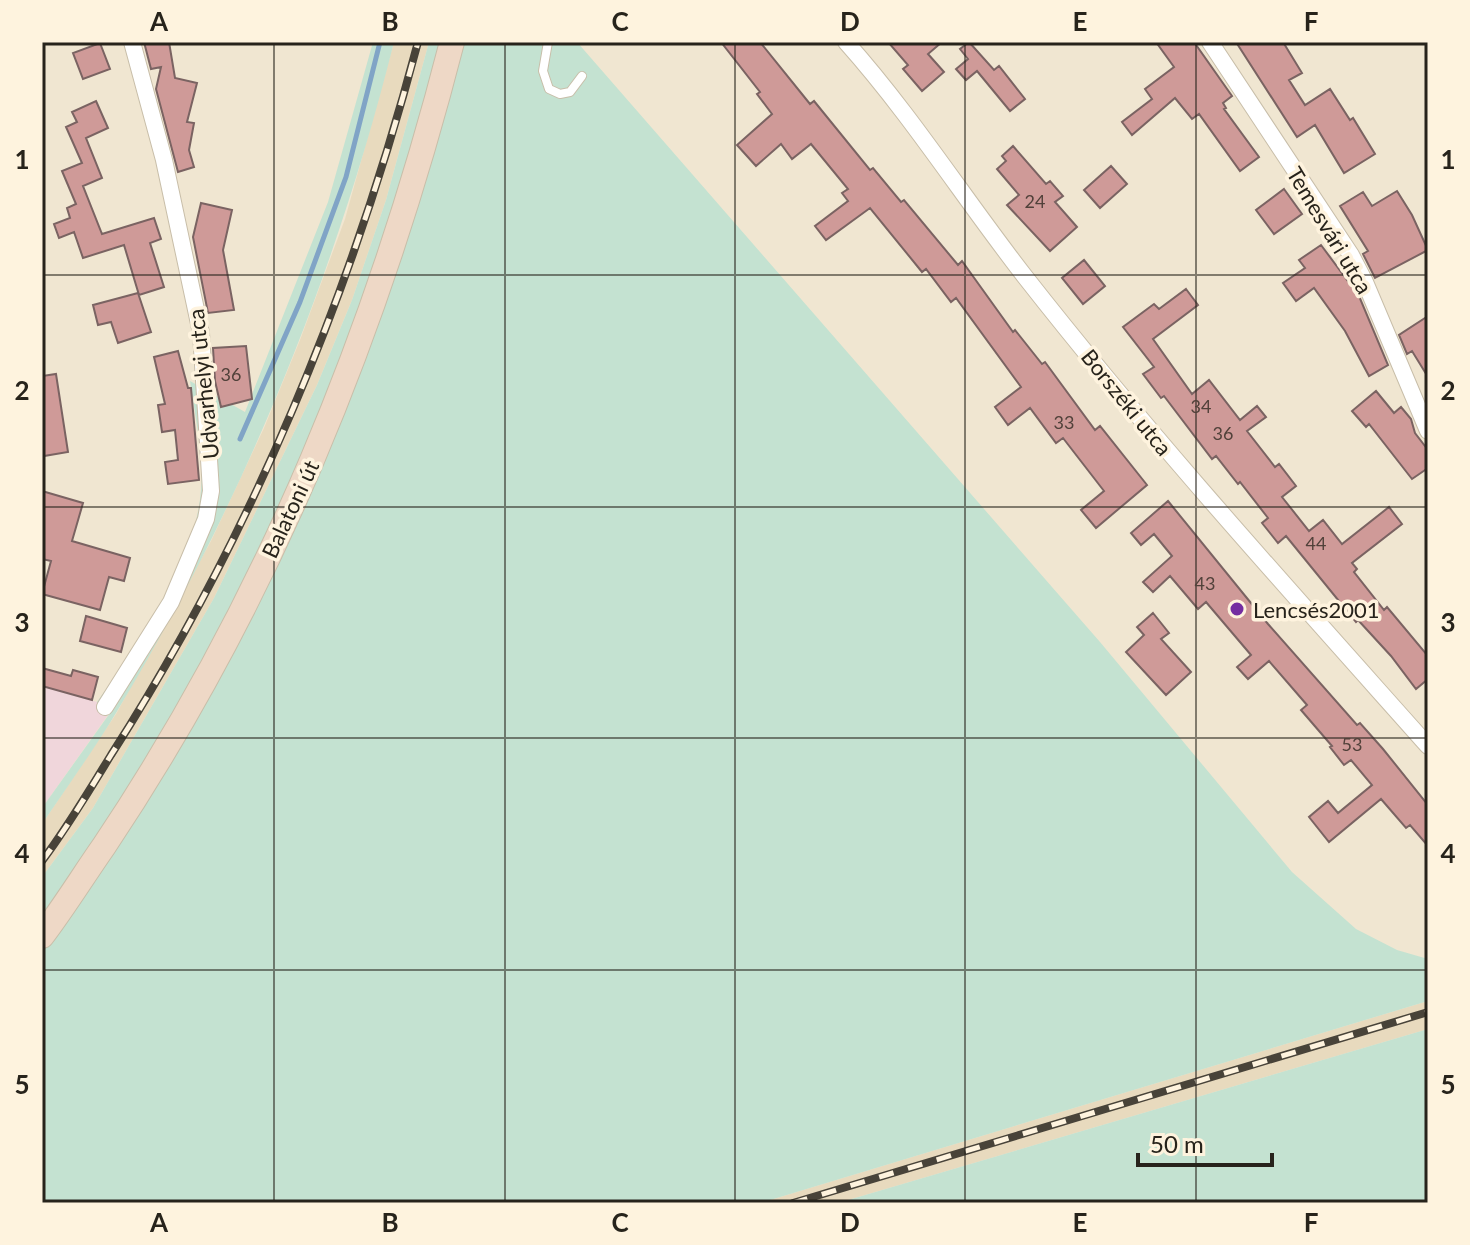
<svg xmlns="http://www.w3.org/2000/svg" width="1470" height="1245" viewBox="0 0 1470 1245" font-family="Lato,sans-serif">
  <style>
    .commercial { fill: #f0d6db }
    .built { fill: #e8dabe }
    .green { fill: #c4e2d1 }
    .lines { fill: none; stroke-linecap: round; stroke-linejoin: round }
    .stream { stroke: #80a4c6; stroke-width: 5 }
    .building { fill: #cf9a98; stroke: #7a6362; stroke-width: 2 }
    .lane-casing { stroke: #c8bea9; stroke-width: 10 }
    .street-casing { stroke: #c8bea9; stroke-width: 18 }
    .secondary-casing { stroke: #c8bea9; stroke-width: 26 }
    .lane { stroke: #fff; stroke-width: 8 }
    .street { stroke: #fff; stroke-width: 16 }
    .secondary { stroke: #eed8c6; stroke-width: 24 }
    .rail-casing { stroke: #484339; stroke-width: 8 }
    .rail { stroke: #fef3de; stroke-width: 5; stroke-dasharray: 15; stroke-linecap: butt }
    .grid { fill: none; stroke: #27231b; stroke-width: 2; stroke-opacity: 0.55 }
    .poi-dot { fill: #752ea1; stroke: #fef3de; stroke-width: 3 }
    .labels { text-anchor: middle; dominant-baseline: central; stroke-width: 7; stroke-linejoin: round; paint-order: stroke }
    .number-label { font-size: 18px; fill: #51413a }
    .street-label { font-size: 22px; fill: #27231b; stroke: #fef3de }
    .poi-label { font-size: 22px; fill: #27231b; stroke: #fef3de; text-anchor: start }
    .neatline { fill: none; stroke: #27231b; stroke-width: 3 }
    .grid-label { font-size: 26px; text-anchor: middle; font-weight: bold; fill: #27231b }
  </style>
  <rect width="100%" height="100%" fill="#f0e6d1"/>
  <path class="commercial" d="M42,686L97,702L99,707L110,712L42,808Z"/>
  <path class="built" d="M394,42H429L386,200L352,300L317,385L214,598L93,808L42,877V824L116,714L211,541L264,428L300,340L345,219Z
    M1428,1001V1029L838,1203H760Z"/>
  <path class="green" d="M373,42H394C335,278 242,504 116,713C93,751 67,787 42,824V808L110,713L98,707L97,702C140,642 195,566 201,490C204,454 195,417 190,381L245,412L328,202Z
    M429,42H577L1100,642L1292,872L1356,929L1397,950L1428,959V1001L760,1203H42V877L93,808L214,598L317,385L352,300L386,200Z
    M1428,1029V1203H838Z"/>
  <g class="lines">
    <path class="stream" d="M240,439L300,302L346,177L380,42"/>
  </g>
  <path class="building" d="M144,42H169L175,78L197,83L187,122L194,123L189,150L194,167L178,172L156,89L161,67L151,69Z
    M721,42H760L810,104L814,101L870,170L873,168L901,202L904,200L958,265L962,261L1013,332L1015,330L1042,364L1045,362L1095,430L1100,426L1147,485L1096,528L1081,510L1104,491L1063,438L1056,443L1030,408L1008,425L995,407L1021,387L956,298L951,302L926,269L922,272L870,208L826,240L815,226L848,201L842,193L848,189L811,144L792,159L781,144L756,166L737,145L772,114L757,94L760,92Z
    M888,42H942L928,54L944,72L922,91L903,69L908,65Z
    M969,42L994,70L999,66L1025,99L1010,111L977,71L966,80L956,69L968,59L960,49Z
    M1156,42H1194L1232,96L1223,103L1226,108L1224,109L1259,157L1240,171L1199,114L1192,119L1175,98L1132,135L1122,122L1152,99L1145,89L1174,67Z
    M1236,42H1283L1302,73L1289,80L1305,105L1330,89L1350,120L1353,118L1375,154L1344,173L1315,125L1297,137Z
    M100,43L110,69L83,79L73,53Z
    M96,101L108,128L86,138L102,178L83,186L102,234L154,218L161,239L150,243L164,287L139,295L124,245L83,258L74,232L59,238L54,224L70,218L67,208L76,204L62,171L82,163L66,127L77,122L72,112Z
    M1013,146L1046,184L1050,181L1063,196L1055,202L1077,227L1050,251L1007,205L1019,195L997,169L1006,161L1002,156Z
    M1111,166L1127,184L1100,208L1084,190Z
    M1284,189L1302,214L1274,234L1256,210Z
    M1397,191L1412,215L1428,250L1375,278L1363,254L1368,251L1340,206L1363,192L1372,206Z
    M201,203L232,210L223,250L234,310L208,313L193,237Z
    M1321,245L1359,296L1388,365L1369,376L1345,331L1314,288L1296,301L1283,283L1305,268L1299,260Z
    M1084,260L1105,286L1083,304L1062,278Z
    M1186,289L1198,305L1153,339L1192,394L1209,380L1240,420L1257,406L1266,417L1247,431L1275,467L1279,464L1296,486L1282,497L1309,531L1323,520L1342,544L1389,507L1402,524L1352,563L1357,569L1354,572L1384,610L1387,607L1428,656V679L1416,689L1391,656L1358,620L1356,622L1286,536L1278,543L1262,523L1268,518L1240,482L1238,484L1216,456L1212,459L1164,396L1161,398L1143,374L1154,367L1123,327L1154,304L1159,309Z
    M138,293L151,332L118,343L111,322L98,325L93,305Z
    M1428,316V377L1412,351L1407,354L1399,335Z
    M246,346L252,399L221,407L215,381L213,348Z
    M178,351L188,388H191L199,480L168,484L165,462L178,460L175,430L162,432L158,405L165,404L154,357Z
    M56,374L68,452L44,456L42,376Z
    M1376,391L1394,413L1401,407L1411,419L1415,433L1428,450V468L1412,479L1369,424L1366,427L1352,411Z
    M42,491L83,503L72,541L130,558L124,581L109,577L100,610L42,594L51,561L42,559Z
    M1168,501L1268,624L1357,725L1360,723L1383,749L1428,805V846L1410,825L1406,828L1381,799L1329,842L1309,817L1328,801L1338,813L1372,785L1351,760L1344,765L1330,747L1332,746L1301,710L1307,705L1269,661L1248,679L1237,667L1251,655L1206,602L1198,609L1170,576L1153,592L1143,582L1172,556L1154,534L1141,545L1131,533Z
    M1153,613L1169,633L1161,639L1191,672L1166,695L1126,652L1144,635L1137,627Z
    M86,616L127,628L121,652L80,641Z
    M42,668L71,676L73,670L98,677L92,700L42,686Z"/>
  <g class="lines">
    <g class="lane-casing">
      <path id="lane" d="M548,42L543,71L549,89L560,94L570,92L582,76"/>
    </g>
    <g class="street-casing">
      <path id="street" d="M846,42C912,116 965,200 1026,278C1153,440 1291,592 1428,746
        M1210,42L1351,255L1365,282L1428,431
        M105,707L171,602L206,519L211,491L201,333L164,160L132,42"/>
    </g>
    <g class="secondary-casing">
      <path id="secondary" d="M42,936C64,907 83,876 104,846C270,598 378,330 452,42"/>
    </g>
    <use href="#lane" class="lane"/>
    <use href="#street" class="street"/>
    <use href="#secondary" class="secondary"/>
    <g class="rail-casing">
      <path id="rail" d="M42,861C67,828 89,791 111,755C251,537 352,292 418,42
        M793,1203L1428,1012"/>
    </g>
    <use href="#rail" class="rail"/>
  </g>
  <path class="grid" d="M274,42V1203M505,42V1203M735,42V1203M965,42V1203M1196,42V1203M42,275H1428M42,507H1428M42,738H1428M42,970H1428"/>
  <circle class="poi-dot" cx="1237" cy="609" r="8"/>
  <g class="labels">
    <g class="number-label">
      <text x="1035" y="201">24</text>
      <text x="231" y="374">36</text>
      <text x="1201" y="406">34</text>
      <text x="1064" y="422">33</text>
      <text x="1223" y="433">36</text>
      <text x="1316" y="543">44</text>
      <text x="1205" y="583">43</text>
      <text x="1352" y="744">53</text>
    </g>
    <g class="street-label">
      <text transform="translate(1330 230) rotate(59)">Temesvári utca</text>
      <text transform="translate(203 384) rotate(-96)">Udvarhelyi utca</text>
      <text transform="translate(1127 402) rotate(51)">Borszéki utca</text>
      <text transform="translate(290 509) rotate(-65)">Balatoni út</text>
    </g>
    <g class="poi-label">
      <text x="1253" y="609">Lencsés2001</text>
    </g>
  </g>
  <rect width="1470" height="1245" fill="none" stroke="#fef3de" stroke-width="88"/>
  <path d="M1138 1153v12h134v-12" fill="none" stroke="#27231b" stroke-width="4"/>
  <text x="1150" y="1153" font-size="24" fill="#27231b" stroke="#fef3de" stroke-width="6" paint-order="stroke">50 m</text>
  <rect x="44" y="44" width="1382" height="1157" class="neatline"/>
  <g class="grid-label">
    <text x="159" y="31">A</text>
    <text x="390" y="31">B</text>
    <text x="620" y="31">C</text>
    <text x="850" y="31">D</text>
    <text x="1080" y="31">E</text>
    <text x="1311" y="31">F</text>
    <text x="22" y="169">1</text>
    <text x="1448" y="169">1</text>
    <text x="22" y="400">2</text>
    <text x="1448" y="400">2</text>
    <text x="22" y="632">3</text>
    <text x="1448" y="632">3</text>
    <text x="22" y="863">4</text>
    <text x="1448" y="863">4</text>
    <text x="22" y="1094">5</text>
    <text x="1448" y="1094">5</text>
    <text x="159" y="1232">A</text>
    <text x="390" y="1232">B</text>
    <text x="620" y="1232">C</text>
    <text x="850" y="1232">D</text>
    <text x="1080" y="1232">E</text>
    <text x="1311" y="1232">F</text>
  </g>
</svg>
